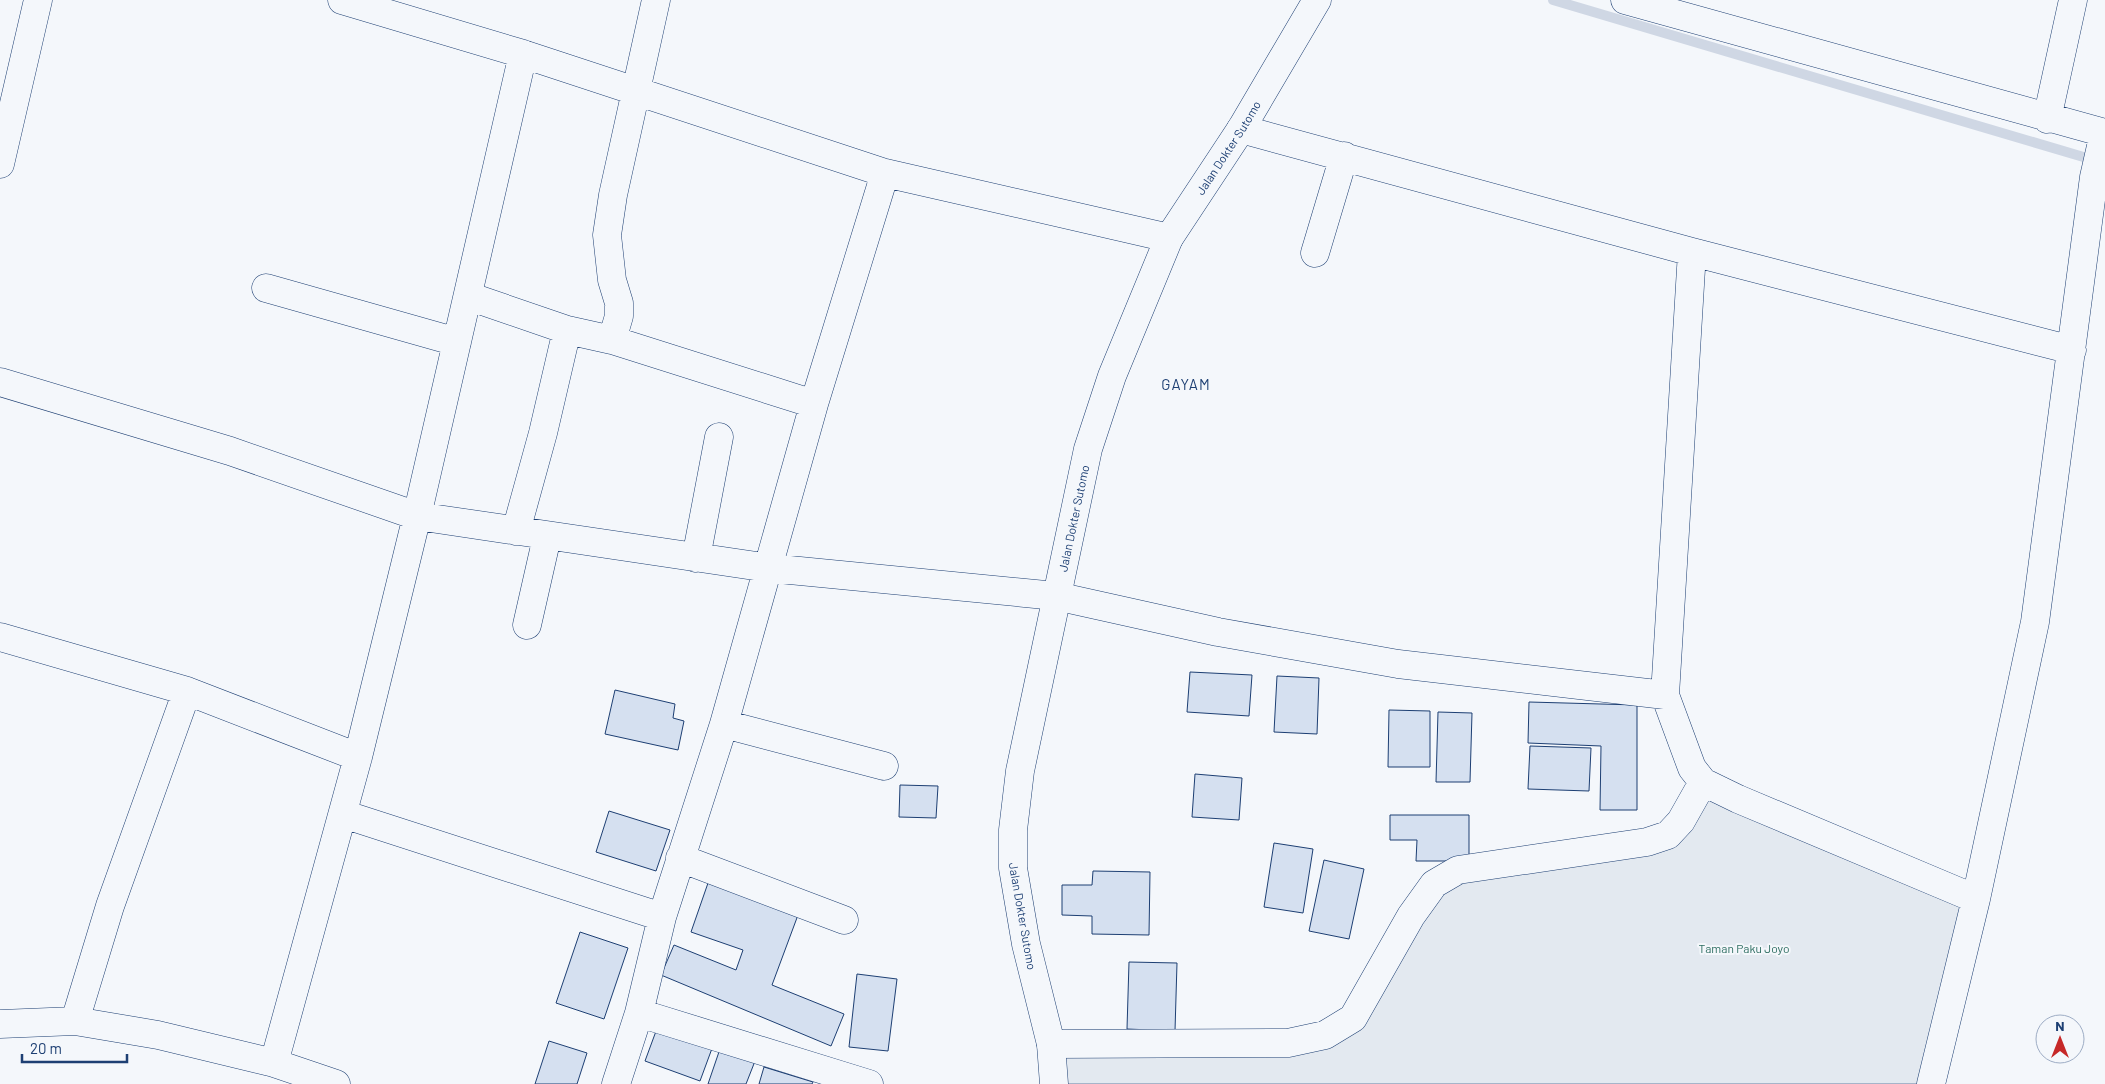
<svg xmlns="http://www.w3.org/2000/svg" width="2105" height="1084" viewBox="0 0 2105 1084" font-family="Barlow,sans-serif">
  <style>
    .green { fill: #e3e9f0; stroke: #687fa3 }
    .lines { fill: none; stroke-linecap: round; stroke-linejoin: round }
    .stream { stroke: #cfd7e4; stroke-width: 10 }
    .building { fill: #d5e0f0; stroke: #1d3f73 }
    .street-casing { stroke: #1d3f73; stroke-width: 29 }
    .primary-casing { stroke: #1d3f73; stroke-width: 29 }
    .street { stroke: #f4f7fb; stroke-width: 28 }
    .primary { stroke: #f4f7fb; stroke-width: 28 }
    .labels { text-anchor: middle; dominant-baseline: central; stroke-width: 4; stroke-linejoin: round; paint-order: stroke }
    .street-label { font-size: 12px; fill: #1d3f73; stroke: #f4f7fb }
    .park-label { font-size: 12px; fill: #2c6c60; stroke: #f4f7fb }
    .quarter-label { font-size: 15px; letter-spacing: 1px; fill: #1d3f73; stroke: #f4f7fb }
  </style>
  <rect width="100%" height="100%" fill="#f4f7fb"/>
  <path class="green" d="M1703,782L1976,899L1930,1084H1053L1049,1053L1325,1035L1434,884L1647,842Z"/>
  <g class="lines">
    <path class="stream" d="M1553,0L2097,161"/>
  </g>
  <path class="building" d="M1190,672L1252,675L1249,716L1187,712Z
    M1277,676L1319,678L1317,734L1274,732Z
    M615,690L675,704L673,718L684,721L678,750L605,734Z
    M1529,702L1637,705V810H1600L1601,746L1528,743Z
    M1389,710L1430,711V767H1388Z
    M1438,712L1472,713L1470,782H1436Z
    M1530,746L1591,748L1589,791L1528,789Z
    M1195,774L1242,778L1239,820L1192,817Z
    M900,785L938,786L936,818L899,817Z
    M609,811L670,830L656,871L596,852Z
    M1390,815H1469V861H1416L1417,840H1390Z
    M1274,843L1313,849L1303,913L1264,907Z
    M1324,860L1364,869L1349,939L1309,931Z
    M1093,871L1150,872L1149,935L1092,934V916L1062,915V885H1092Z
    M708,883L798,915L772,985L844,1014L831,1046L661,975L674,945L736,970L743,950L691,932Z
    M580,932L628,948L604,1019L556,1003Z
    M1129,962L1177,963L1175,1031L1127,1029Z
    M857,974L897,979L888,1051L849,1047Z
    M659,1023L714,1043L700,1081L645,1061Z
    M549,1041L587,1053L577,1084H535Z
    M722,1043L757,1056L746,1084H708Z
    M764,1067L813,1082L812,1084H759Z"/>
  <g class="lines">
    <g class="street-casing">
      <path id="street" d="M342,0L523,54L885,173L1169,238
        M1625,0L2105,133
        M2047,119L2073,0
        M1241,129L1692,252L2072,350
        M0,164L38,0
        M1692,252L1665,695L1692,768L1703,782L1738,799L1976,899
        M1315,253L1344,156
        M266,288L457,342
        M468,296L567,330L612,340L814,404
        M612,340L619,316V303L612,280L607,235L613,195L656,0
        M0,382L230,451L417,516L769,568L1056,596L1218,632L1398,664L1665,695
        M516,531L543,433L567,330
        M696,558L719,437
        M527,625L547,537
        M0,637L187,691L358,757
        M724,724L884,766
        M343,814L662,917
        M680,858L844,920
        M639,1013L869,1084
        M75,1021L110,906L187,691
        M0,1024L75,1021L158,1035L274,1063L336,1084
        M1051,1044L1288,1043L1325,1035L1353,1018L1411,916L1434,884L1458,870L1647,842L1668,835L1681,821L1703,782
        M274,1063L358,757L417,516L523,54
        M616,1084L639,1013L662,917L724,724L814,404L885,173
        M1931,1084L1976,899L2035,622L2094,177L2104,133"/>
    </g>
    <g class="primary-casing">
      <g id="primary">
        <path id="s1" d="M1054,1084L1051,1044L1026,944L1013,868V830L1020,771L1088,449L1112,376L1169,238L1241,129L1317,0"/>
      </g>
    </g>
    <use href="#street" class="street"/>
    <use href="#primary" class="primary"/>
  </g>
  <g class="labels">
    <g class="street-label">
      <text stroke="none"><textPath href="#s1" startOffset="981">Jalan Dokter Sutomo</textPath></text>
      <text stroke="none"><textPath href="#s1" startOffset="576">Jalan Dokter Sutomo</textPath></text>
      <text transform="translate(1023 916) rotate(80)">Jalan Dokter Sutomo</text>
    </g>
    <g class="park-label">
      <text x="1744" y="948">Taman Paku Joyo</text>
    </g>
    <g class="quarter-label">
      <text x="1186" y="384">GAYAM</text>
    </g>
  </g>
  <g transform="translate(2060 1039)"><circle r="24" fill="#f4f7fb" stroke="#9eadc5"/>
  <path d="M0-4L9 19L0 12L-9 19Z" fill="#c62828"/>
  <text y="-8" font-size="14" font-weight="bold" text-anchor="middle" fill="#1d3f73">N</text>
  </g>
  <path d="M22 1054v8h105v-8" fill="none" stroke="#1d3f73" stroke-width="2.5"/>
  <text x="30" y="1054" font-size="15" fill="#1d3f73" stroke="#f4f7fb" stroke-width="4" paint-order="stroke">20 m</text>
</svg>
